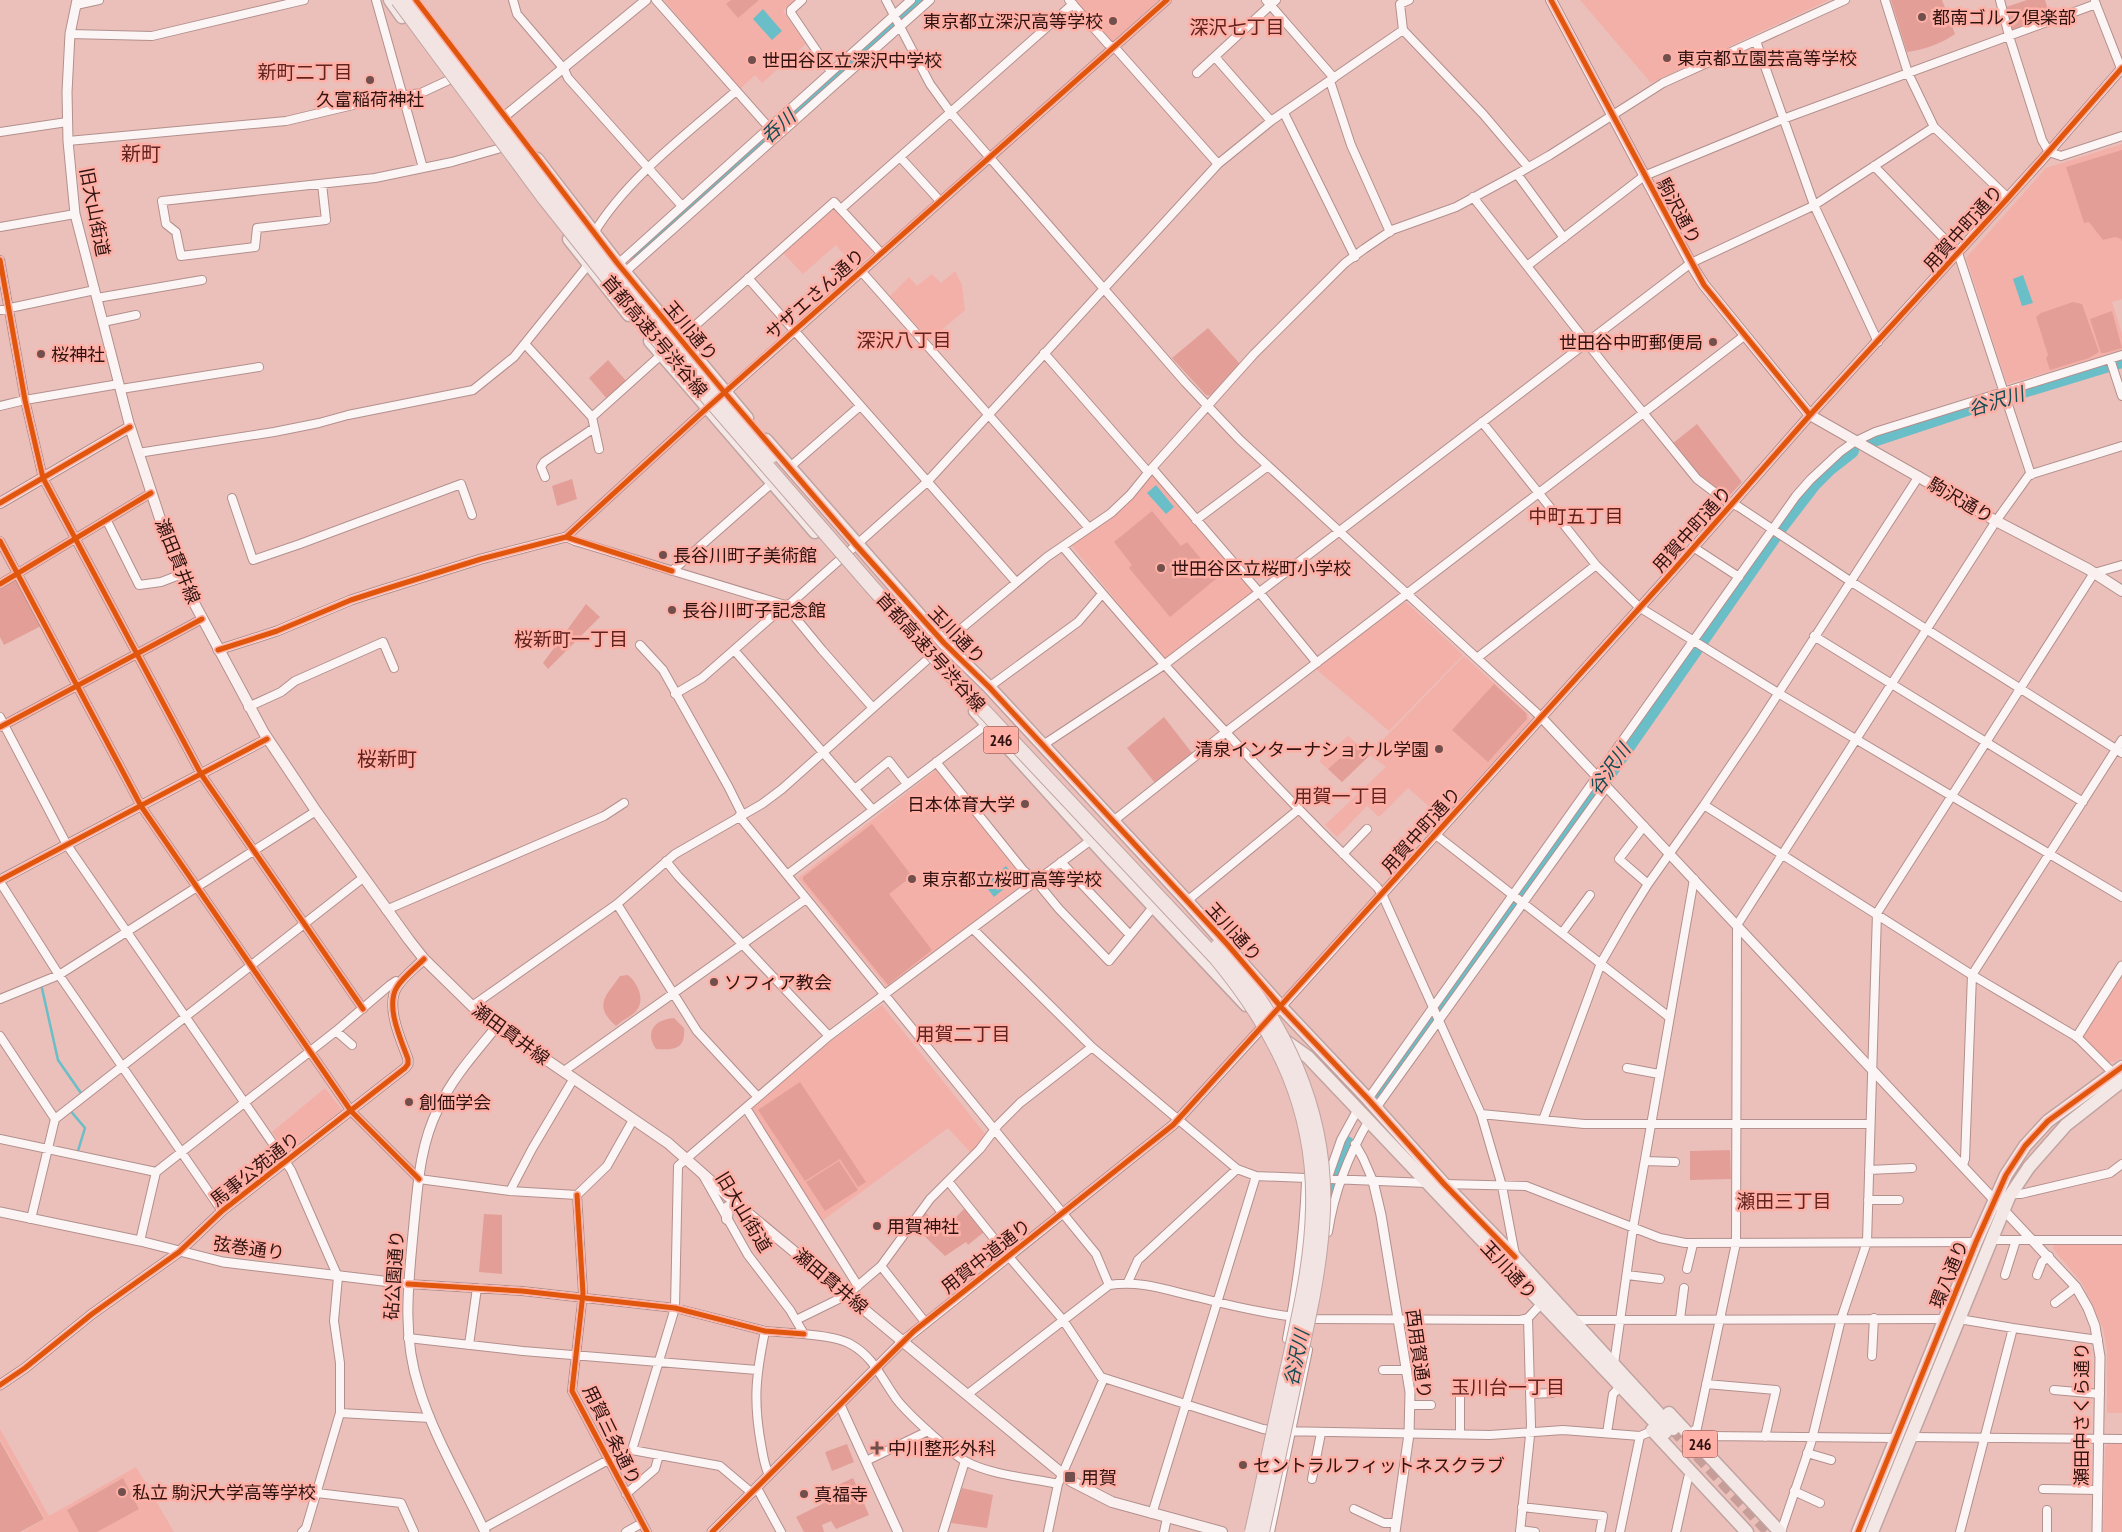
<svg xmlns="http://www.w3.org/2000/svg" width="2122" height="1532" viewBox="0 0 2122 1532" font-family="'PT Sans Narrow','Noto Sans JP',sans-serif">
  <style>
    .built { fill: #f3b0a8 }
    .green { fill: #e39f97 }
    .water { fill: #6abec8 }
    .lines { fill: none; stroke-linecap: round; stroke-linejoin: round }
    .stream { stroke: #6abec8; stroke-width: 2.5 }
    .river { stroke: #6abec8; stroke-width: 14 }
    .trunk-tunnel { stroke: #c69d98; stroke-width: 12; stroke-dasharray: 12 6; stroke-linecap: butt }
    .minor-casing { stroke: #b2908d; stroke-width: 10 }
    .tertiary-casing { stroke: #b2908d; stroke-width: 11 }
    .secondary-casing { stroke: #b2908d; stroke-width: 12 }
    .trunk-casing { stroke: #c1a4a1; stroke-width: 15 }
    .minor { stroke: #fcf5f5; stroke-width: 8 }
    .tertiary { stroke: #fcf5f5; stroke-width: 9 }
    .secondary { stroke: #f9f0ef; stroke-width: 10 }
    .trunk { stroke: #f3e8e6; stroke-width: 12 }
    .motorway-bridge-casing { stroke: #c1a4a1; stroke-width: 16; stroke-linecap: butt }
    .motorway-bridge { stroke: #f1e4e3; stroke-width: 14 }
    .cycleway-casing { stroke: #ffb0a6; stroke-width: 8 }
    .cycleway { stroke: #df560c; stroke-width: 5 }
    .poi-dot { fill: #714f4c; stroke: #ffb0a6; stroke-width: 2 }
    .labels { text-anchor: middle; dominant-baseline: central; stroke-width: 5; stroke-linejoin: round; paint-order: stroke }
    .shield { fill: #ffb0a6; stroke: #6e423e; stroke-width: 1 }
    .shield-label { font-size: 16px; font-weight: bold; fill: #301311 }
    .poi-label { font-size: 18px; fill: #301311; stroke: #ffb0a6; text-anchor: start }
    .street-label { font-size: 18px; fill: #301311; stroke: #ffb0a6 }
    .neighbourhood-label { font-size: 19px; fill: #62221e; stroke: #ffb0a6 }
    .water-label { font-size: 19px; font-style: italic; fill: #144d54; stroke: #ffb0a6 }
    .quarter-label { font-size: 20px; fill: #62221e; stroke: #ffb0a6 }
  </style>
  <rect width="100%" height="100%" fill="#ebbfba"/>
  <path class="built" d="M664,0H795L783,11L806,44L762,83L755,75L740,89Z
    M1073,0H1159L1111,43Z
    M1580,0H1829L1651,83Z
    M2122,144V299L2112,302L2122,334V351L2007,384L1966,258L2046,168Z
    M834,207L874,252L855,268L836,245L803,274L781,251Z
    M955,271L962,285L965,310L930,340L890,296L909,277L917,286L932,274L941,283Z
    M1152,476H1154L1252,590L1251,594L1165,659H1163L1072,546L1124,507Z
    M1400,603H1407L1463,655L1389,731L1317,670V667Z
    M1464,656L1528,714L1530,721L1442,818L1408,788L1379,817L1367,806L1337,837L1325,825L1386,767L1370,755L1342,782L1319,761L1348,736L1369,754Z
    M936,770L1027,881L888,988L798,878Z
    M2122,974V1057L2115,1062H2109L2082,1037Z
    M882,1005L986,1135L971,1153L948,1128L822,1221L752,1112L753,1107L831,1041Z
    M325,1088L342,1110L288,1154L272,1132Z
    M2054,1244H2122V1413H2107V1350L2103,1328L2082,1283L2053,1249Z
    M0,1429L49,1516L136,1467L174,1532H22L45,1519L0,1439Z
    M2109,1443H2122V1532H2103L2105,1447Z"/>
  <path class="green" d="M731,0H759L738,18L726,4Z
    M1891,0H1942L1955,34C1941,44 1923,50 1907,52Z
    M2027,0H2045L2050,17L2012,31L2010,30L2006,7Z
    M887,25L891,31L707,193L633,262L628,257Z
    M2122,150V242L2121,239L2115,237L2103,240L2089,222L2084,223L2066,167Z
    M2073,302L2082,304L2099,352L2089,358L2050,370L2046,358L2048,355L2036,317L2041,313Z
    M2112,311L2122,348L2105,353H2101L2090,319Z
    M1208,328L1240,364L1212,396L1206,395L1172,358Z
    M608,360L627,382L608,400L589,378Z
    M1697,424L1742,482L1729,496H1726L1698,477L1672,444Z
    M572,479L577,499L557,506L552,486Z
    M1152,511L1181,546L1187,542L1217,578L1170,617L1129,568L1132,565L1114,542Z
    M13,579L18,580L41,626L4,645L0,637V587Z
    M586,604L600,617L548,669L543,663Z
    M1494,684L1526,713L1527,719L1488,762L1452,730Z
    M1164,717L1192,753L1155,783L1127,748Z
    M1356,744L1369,756L1342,782L1328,769Z
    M872,824L912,876L889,894L932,950L888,985L803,880V877Z
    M628,975C639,984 647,1003 633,1014C628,1018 621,1021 616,1026C592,1005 607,995 620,976Z
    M674,1018L684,1028C686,1050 673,1050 656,1049C644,1032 655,1019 674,1018Z
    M800,1082L866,1182L858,1187L840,1159L805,1181L758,1110Z
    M1730,1150L1731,1179L1690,1180V1151Z
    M839,1161L858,1190L825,1211L806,1182Z
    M965,1208L984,1232L968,1245L966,1242L945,1256L914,1226L924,1211L943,1230Z
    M484,1214L502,1215V1274L479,1272Z
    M0,1441L44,1519L20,1532H0Z
    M847,1444L854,1462L832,1471L825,1452Z
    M123,1478L139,1509L97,1532H79L67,1510Z
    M853,1478L869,1515L836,1529L831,1521L822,1525L824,1532H804L796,1517L842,1494L838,1485Z
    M962,1488L993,1495L987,1528L951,1523Z"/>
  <path class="water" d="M763,9L782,31L772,40L753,19Z
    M2023,275L2033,303L2022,306L2013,279Z
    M1156,485L1174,507L1166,514L1147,493Z
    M1006,866L1016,879L994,897L984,884Z"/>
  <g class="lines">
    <path class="stream" d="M41,984L58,1060L83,1096
      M69,1109L85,1128L77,1154"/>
    <path class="river" d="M637,252L919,0
      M1870,441L1997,399L2122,361
      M1377,1096L1609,774L1781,527L1814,484L1829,469L1852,451
      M1336,1174L1347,1143
      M1324,1211L1332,1184"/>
    <path class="trunk-tunnel" d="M1673,1429L1769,1532"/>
    <g class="minor-casing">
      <path id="minor" d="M376,0L423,168
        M513,0L517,14L564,69L568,78L682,206
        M656,0L772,131
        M802,0L791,10V13L831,72
        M886,0L930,84L951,113L1185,382L1240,440L1541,717
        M1069,0L1108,44L1117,50L1218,164
        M1266,0L1334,78
        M1885,0L1908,73L1934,127L2008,198
        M2000,0L2009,36L2042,140L2049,152L2061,156L2122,136
        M2095,2L2122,71
        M76,5L99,0
        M1403,30L1483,114L1528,167
        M70,34L152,36L304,0
        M1756,41L1814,205L1878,342
        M1215,57L1271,121
        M1197,73L1276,0
        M1330,81L1351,145L1390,232
        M1284,113L1355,257
        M0,132L67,122
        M68,141L286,121L374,100L421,93L449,80
        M900,157L940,201
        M1874,166L1958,253L2031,475
        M1517,174L1564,238
        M322,184L326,220L257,228L255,247L181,256L176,232L166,224L162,201L375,178L452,162L501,148
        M1473,197L1606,367L1697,479L1726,501L1739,507L1850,581L2122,753
        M841,209L1073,4
        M0,227L75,214
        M594,233C627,178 688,133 736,91
        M0,260L25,400L43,478L201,774L363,1009
        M618,264L911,0
        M1527,266L1644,176L1783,119L2096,4
        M861,271L1089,528
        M625,272L930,0
        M748,278L1016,582
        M97,298L202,280
        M0,310L95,290
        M103,322L136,315
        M680,339L834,202L881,253
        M525,344L592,417L599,449
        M1044,353L1148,472
        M2110,359L2122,396
        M121,389L259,367
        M724,394L1167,0
        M0,406L25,400L119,384
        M709,406L566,537L575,541L785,605L790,604L927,482L1218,164L1271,121L1403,30L1400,4L1409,0
        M592,417L661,355
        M1482,422L1596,565L1639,607L1778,693L2122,897
        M138,453L274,432L319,423L348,415L473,390L514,357L588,265
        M790,467L860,406
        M1152,468L1259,592L1317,663
        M545,477L541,467L544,462L594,428
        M232,498L253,560L300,544L461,484L472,515
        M1196,520L1268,466
        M107,521L139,585L161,582L182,574
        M0,541L141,806L351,1111L419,1179L510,1191L577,1195L607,1166L633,1120
        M1063,547C1162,665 1266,780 1377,887L1382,894L1481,1114L1502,1186L1515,1255
        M1693,547L1739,577
        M672,571L772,483
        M0,584L151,493
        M785,605L822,650L873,708
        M1814,636L2083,802
        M944,643L1047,557L1111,513L1130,495L1152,468L1254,354L1345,263L1364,249L1392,230L1456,207L1517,174L1550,155L1663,83L1845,0
        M640,645L663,670L728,786L742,814
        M734,650L873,810
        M1477,658L1596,565
        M989,687L1078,622L1102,594
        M675,694L702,678L775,614L780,609L782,604
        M248,707L281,692L295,681L383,642L394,668
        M0,717L67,845L291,1170L338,1277L334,1321L340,1363V1413L306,1528L302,1532
        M0,727L202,619
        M1043,745L1164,665L1691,263L1813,206L1934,127
        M936,762L1023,870L1036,881L1059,909L1109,961L1154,906
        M856,788L889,761L907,784
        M1704,805L1972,975L2077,1037L2115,1075
        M739,816L1096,1254L1109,1285
        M1112,822L1226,732L1744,336
        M1644,826L1619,859L1648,884
        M1436,835L1669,1017
        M1343,854L1367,829
        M666,861L678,876L829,1036
        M1061,862L1130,935
        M787,875L987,724
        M0,882L59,975L222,1211
        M1187,901L1299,809
        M617,904L697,1031L757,1096
        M386,910L604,816L624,803
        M973,929L1092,1047L1237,1169L1256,1176L1427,1183
        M1562,933L1590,895
        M0,999L59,975L316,811
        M472,1006L617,904L675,854L762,804L782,789L928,659
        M336,1031L352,1045
        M0,1036L55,1119
        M1627,1068L1659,1074
        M564,1071L806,899
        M1368,1099L1796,496L1810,480L1840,452L1854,442L1875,432L2122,355
        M746,1108L858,1286
        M1376,1108L1607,786
        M1481,1114L1584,1124H1870
        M1543,1120L1601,963L1628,916L1648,884L1704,805L1754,731L1919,476
        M0,1139L156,1172
        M1355,1144L1363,1158L1373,1181
        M1645,1161L1675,1162
        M1963,1165L1965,1159L1972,975L2122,740
        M1869,1170L1912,1168
        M704,1177L748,1255L790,1310L804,1334C818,1336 839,1337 852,1345C873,1357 881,1377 895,1397C905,1412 950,1452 965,1461C990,1475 1030,1478 1058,1484
        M1327,1180L1341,1140L1358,1109
        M948,1181L1004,1251L1063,1320L1101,1377L1263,1429L1279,1431L1490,1435L1563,1430L1640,1436L1652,1431
        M1444,1184L1526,1186L1660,1238L1685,1243L1976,1242
        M510,1191L532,1149L574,1078
        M2012,1194H2021L2110,1173L2122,1164
        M577,1195L583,1293L572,1391L647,1532
        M1868,1200H1899
        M31,1219L55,1119L364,877
        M1328,1232C1334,1193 1349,1154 1369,1120
        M1991,1240H2122
        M140,1241L156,1172L336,1031L390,985L396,981L400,983
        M881,1266L925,1322
        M1687,1269L1693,1244
        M1627,1275L1660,1279
        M2005,1275L2016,1240
        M2037,1275L2042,1262L2049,1256
        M1128,1282L1138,1260L1237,1169
        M408,1284L522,1291L675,1308L765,1331L804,1334
        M2055,1303L2076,1287
        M1680,1319L1684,1288
        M1959,1319L2013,1328L2098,1340
        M796,1320L847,1295L881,1266L930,1199L980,1149L998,1125L1020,1103L1092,1047
        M1573,1320L1946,1319
        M765,1331C756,1375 753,1400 761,1444C763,1455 764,1465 769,1475
        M408,1338L523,1351L757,1370
        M1287,1339C1297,1287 1304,1235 1306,1182
        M469,1345L477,1288
        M1872,1356L1874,1318
        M1614,1364L1633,1228L1694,879
        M1383,1370H1407
        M1706,1384L1776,1390L1765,1437
        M2054,1390L2100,1394
        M968,1394L1109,1285C1141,1280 1166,1290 1197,1297C1235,1307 1275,1316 1315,1319L1520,1320L1528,1318L1541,1304
        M1530,1394L1552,1393
        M1460,1395V1434
        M1411,1405H1431
        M340,1413L430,1418
        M1607,1433L1613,1394L1619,1388
        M1690,1434L1697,1428L1736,1243L1737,925L1996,521L2029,475L2122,446
        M1911,1437L2122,1439
        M1697,1442L1701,1438L1708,1436L1897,1438
        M632,1450L720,1466L752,1493
        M1807,1453L1831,1460
        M866,1461L928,1431
        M1312,1479L1321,1433
        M757,1488L781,1532
        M2043,1489L2098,1490
        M1794,1491L1820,1503
        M317,1493L401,1503L414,1532
        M626,1494L655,1469L659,1455
        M1522,1507L1603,1516L1600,1532
        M1354,1509L1384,1523H1396
        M2047,1510V1532
        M1152,1514L1256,1176
        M484,1528L608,1460L632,1450L675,1308L678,1166L829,1036L1091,840
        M1520,1530L1535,1532
        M626,1532L642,1523
        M943,1532L965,1461
        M1048,1532L1058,1484L1104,1378
        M1164,1532L1167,1518
        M1270,1532L1308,1350
        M1520,1532L1531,1426L1528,1318
        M1620,1532L1640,1436
        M1676,1532L1688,1478L1692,1473
        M1781,1532L1811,1443L1841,1319L1867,1242L1877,913L2094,573L2122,565
        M1960,1532L2013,1328"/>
    </g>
    <g class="tertiary-casing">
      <path id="tertiary" d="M77,0L70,34L67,92L68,141L75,214L130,427
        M505,116L646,0
        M218,650L277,631L351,600L382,590L481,559L566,537
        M1541,717L2076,1287L2088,1308L2095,1326L2100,1357L2097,1532
        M0,880L267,739
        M1277,1011L1672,572L1810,415L2041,161L2122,68
        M2077,1037L2122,966
        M1373,1181L1381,1215L1410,1392L1409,1434L1395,1532
        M0,1212L140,1241L223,1262L408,1284
        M0,1385L25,1368L92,1314L179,1252L222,1211L405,1068L408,1064V1059C401,1040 385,1006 397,987C403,977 415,968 424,959
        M840,1405L898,1532
        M485,1532C464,1487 433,1435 419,1388C401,1333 409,1279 414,1223C418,1184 420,1145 438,1109C452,1078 476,1052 497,1026
        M712,1532L903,1341L1173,1125L1267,1022"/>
    </g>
    <g class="secondary-casing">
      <path id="secondary" d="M1551,0L1694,269L1704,285L1810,415L1996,521L2088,569L2122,591
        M0,503L130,427L164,531L193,601L264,733L316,811L409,940L424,959L472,1006L497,1026L668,1143L738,1205L1071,1481L1112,1502L1222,1532
        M727,1219L728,1207L738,1205"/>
    </g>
    <g class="trunk-casing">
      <path id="trunk" d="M390,0L402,17
        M537,159L618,264L747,418
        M569,239L629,315
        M650,341L815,532
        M766,440L944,643L989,687L1187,901L1281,1007L1368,1099L1444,1184L1515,1257L1673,1429
        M975,711L1107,857L1246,1005
        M1280,1037L1308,1057L1665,1433
        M1669,1413L1780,1532
        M1652,1430L1747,1532
        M1858,1532L1976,1242L2006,1175L2025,1146L2048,1121L2122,1067
        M1872,1532L2009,1197L2029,1167L2066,1125L2122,1081"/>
    </g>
    <use href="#minor" class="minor"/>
    <use href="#tertiary" class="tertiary"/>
    <use href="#secondary" class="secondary"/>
    <use href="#trunk" class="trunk"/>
    <g class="motorway-bridge-casing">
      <path id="motorway-bridge" d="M398,0L545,199L650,331L871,586L969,695L1216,958C1278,1033 1316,1110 1313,1209C1312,1261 1300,1312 1289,1362C1276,1419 1265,1475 1252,1532
        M410,0L586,236L657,325L771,456
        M1218,946C1283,1019 1327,1110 1323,1210C1321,1264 1309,1317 1297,1370C1285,1424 1274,1478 1262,1532"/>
    </g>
    <use href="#motorway-bridge" class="motorway-bridge"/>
    <g class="cycleway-casing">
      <path id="cycleway" d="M416,0L618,264L725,393L856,545L944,643L989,687L1227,944L1281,1007L1368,1099L1444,1184L1515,1257
        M1551,0L1704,285L1810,415
        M0,260L25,400L43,478L201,774L363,1009
        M0,503L130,427
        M566,537L672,571
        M0,541L141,806L351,1111L419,1179
        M0,584L151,493
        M218,650L277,631L351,600L382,590L481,559L566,537L707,408L1167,0
        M0,727L202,619
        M0,880L267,739
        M577,1195L583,1293L572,1391L647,1532
        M408,1284L522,1291L675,1308L765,1331L804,1334
        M0,1385L25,1368L92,1314L179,1252L222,1211L405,1068L408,1064V1059C401,1040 385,1006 397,987C403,977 415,968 424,959
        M712,1532L914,1331L1173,1125L1672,572L1810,415L2008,198L2122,68
        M1858,1532L1976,1242L2006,1175L2025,1146L2048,1121L2122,1067"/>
    </g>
    <use href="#cycleway" class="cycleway"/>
  </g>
  <g class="poi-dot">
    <circle cx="1922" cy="17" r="5"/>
    <circle cx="1113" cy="21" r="5"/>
    <circle cx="1667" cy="58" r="5"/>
    <circle cx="752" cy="60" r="5"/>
    <circle cx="370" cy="80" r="5"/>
    <circle cx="1713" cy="342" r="5"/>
    <circle cx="41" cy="354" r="5"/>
    <circle cx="663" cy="555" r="5"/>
    <circle cx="1161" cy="568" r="5"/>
    <circle cx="672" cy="610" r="5"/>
    <circle cx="1439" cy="749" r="5"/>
    <circle cx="1025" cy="804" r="5"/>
    <circle cx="912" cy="879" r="5"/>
    <circle cx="714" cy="982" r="5"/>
    <circle cx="409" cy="1102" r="5"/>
    <circle cx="877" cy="1226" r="5"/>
    <path d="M874.5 1440.5h5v5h5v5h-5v5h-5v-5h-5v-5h5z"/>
    <circle cx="1243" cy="1465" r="5"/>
    <rect x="1064" y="1471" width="12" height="12" rx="2.5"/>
    <circle cx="122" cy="1492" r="5"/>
    <circle cx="804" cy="1494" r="5"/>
  </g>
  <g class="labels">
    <g class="shield">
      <rect x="983.5" y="726.5" width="35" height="27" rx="4"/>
      <rect x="1682.5" y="1430.5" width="35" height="27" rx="4"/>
    </g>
    <g class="shield-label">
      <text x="1001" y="740">246</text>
      <text x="1700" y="1444">246</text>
    </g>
    <g class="poi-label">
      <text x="1932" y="17">都南ゴルフ倶楽部</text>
      <text x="1103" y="21" text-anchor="end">東京都立深沢高等学校</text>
      <text x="1677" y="58">東京都立園芸高等学校</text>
      <text x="762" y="60">世田谷区立深沢中学校</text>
      <text x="370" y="99" text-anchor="middle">久富稲荷神社</text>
      <text x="1703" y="342" text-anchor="end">世田谷中町郵便局</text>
      <text x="51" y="354">桜神社</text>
      <text x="673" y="555">長谷川町子美術館</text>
      <text x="1171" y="568">世田谷区立桜町小学校</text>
      <text x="682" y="610">長谷川町子記念館</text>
      <text x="1429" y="749" text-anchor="end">清泉インターナショナル学園</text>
      <text x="1015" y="804" text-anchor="end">日本体育大学</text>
      <text x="922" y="879">東京都立桜町高等学校</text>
      <text x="724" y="982">ソフィア教会</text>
      <text x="419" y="1102">創価学会</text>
      <text x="887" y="1226">用賀神社</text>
      <text x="888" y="1448">中川整形外科</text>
      <text x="1253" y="1465">セントラルフィットネスクラブ</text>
      <text x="1081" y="1477">用賀</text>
      <text x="132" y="1492">私立 駒沢大学高等学校</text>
      <text x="814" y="1494">真福寺</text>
    </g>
    <g class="street-label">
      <text transform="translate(1679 211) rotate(62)">駒沢通り</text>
      <text transform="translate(95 212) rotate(79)">旧大山街道</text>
      <text transform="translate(1963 228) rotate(-48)">用賀中町通り</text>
      <text transform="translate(815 294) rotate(-42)">サザエさん通り</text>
      <text transform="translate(691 331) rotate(50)">玉川通り</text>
      <text transform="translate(655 336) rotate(50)">首都高速3号渋谷線</text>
      <text transform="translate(1961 500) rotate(30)">駒沢通り</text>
      <text transform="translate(1692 529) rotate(-48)">用賀中町通り</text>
      <text transform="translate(178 561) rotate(68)">瀬田貫井線</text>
      <text transform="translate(957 635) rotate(46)">玉川通り</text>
      <text transform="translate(931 652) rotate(48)">首都高速3号渋谷線</text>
      <text transform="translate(1421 830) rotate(-48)">用賀中町通り</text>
      <text transform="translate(1234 932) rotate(48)">玉川通り</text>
      <text transform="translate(511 1034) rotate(36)">瀬田貫井線</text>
      <text transform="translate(255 1169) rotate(-38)">馬事公苑通り</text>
      <text transform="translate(744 1212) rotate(59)">旧大山街道</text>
      <text transform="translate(249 1248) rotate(8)">弦巻通り</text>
      <text transform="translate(986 1256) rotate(-38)">用賀中道通り</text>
      <text transform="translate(1509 1270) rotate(47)">玉川通り</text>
      <text transform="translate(1949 1274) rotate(-68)">環八通り</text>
      <text transform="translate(394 1275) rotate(-86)">砧公園通り</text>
      <text transform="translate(831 1281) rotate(40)">瀬田貫井線</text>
      <text transform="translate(1419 1354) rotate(82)">西用賀通り</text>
      <text transform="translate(2081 1414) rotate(-90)">瀬田中さくら通り</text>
      <text transform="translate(612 1435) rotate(64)">用賀三条通り</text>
    </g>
    <g class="neighbourhood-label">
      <text x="1237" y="27">深沢七丁目</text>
      <text x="305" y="72">新町二丁目</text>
      <text x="904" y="340">深沢八丁目</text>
      <text x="1576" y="516">中町五丁目</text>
      <text x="571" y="639">桜新町一丁目</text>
      <text x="1341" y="796">用賀一丁目</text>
      <text x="963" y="1034">用賀二丁目</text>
      <text x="1784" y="1201">瀬田三丁目</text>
      <text x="1508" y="1387">玉川台一丁目</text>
    </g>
    <g class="water-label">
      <text transform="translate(778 126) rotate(-42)">呑川</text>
      <text transform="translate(1996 401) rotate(-17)">谷沢川</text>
      <text transform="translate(1609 769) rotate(-55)">谷沢川</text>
      <text transform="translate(1296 1358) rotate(-78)">谷沢川</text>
    </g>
    <g class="quarter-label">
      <text x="141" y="154">新町</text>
      <text x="387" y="759">桜新町</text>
    </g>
  </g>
</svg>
